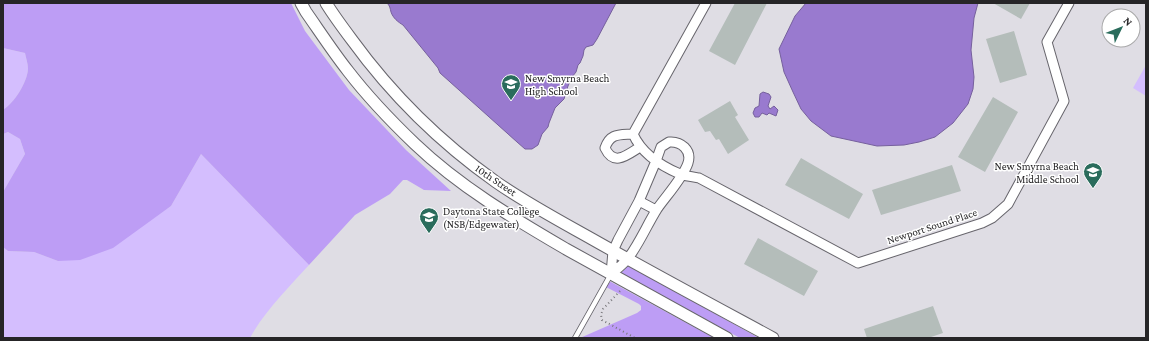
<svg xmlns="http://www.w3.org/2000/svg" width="1149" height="341" viewBox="0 0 1149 341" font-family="'Crimson Pro',serif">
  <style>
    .green { fill: #d4befe }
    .forest { fill: #bd9df5 }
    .water { fill: #997acf; stroke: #76609d }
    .building { fill: #b4bdba }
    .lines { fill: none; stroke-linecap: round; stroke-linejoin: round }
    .service-casing { stroke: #67656c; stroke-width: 6 }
    .minor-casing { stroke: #67656c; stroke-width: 11 }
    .tertiary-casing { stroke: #67656c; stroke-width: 13 }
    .path { stroke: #7a797d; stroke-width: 2; stroke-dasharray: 1 3; stroke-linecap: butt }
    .service { stroke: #fff; stroke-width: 4.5 }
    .minor { stroke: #fff; stroke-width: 9 }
    .tertiary { stroke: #fff; stroke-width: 11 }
    .labels { text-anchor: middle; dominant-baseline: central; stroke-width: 3; stroke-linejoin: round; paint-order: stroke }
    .poi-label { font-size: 11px; fill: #262527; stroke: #fff; text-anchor: start }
    .street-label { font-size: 11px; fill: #262527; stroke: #fff }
  </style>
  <rect width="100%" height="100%" fill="#dfdde4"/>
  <path class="green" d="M3,48L25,53C26,58 28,64 28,69C27,83 14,103 3,110Z
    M1146,65V96L1133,88Z
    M8,132L20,139L25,154L3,192V134Z
    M201,154L309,265C290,286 263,313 250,338H3V247L8,251L34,252L58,261L146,223L171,206Z"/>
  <path class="forest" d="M3,3H291L305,31L349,90L406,150L451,191L424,190L407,180H403L390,194L355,215L309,265L201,154L171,206L113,248L80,260L58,261L34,252L8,251L3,247V192L25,154L20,139L8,132L3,134V110C14,103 27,83 28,69C28,64 26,58 25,53L3,48Z
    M628,266L759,338H740L621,273Z
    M610,282H611L714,338H580L637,313L641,310V306L639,304L606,287Z"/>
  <path class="water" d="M387,3H616L597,39L593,45L586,47L584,50L583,56L580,63L578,65L576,72L572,77L568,86L564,99L555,108L549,123L548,127L542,134L538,145L532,149H525L517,142L440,73L438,68L403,25C398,22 393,18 391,12C390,8 390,6 387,3Z
    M806,3H978L974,18L971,50L974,77L973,89L968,104L953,123L935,137L919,142L904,145L877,146L831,136L811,121L801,109L793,92L784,72L779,49L795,16Z
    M763,92L769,94L771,97L768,106L770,109L774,106L778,110L776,116L769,113L767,115L762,113L759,117H755L753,113L755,108L759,106L760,94Z"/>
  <path class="building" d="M735,3H767L735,65L709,51Z
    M993,3H1030L1021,19Z
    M1014,31L1027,75L1000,83L986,39Z
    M993,97L1018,112L985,172L958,157Z
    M730,101L738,115L735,117L749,140L728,154L719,139L716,140L710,131L705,132L698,120Z
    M801,158L863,194L849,219L785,185Z
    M952,165L961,191L881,215L872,190Z
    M758,238L818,271L804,296L744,264Z
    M933,306L943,333L928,338H867L864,329Z"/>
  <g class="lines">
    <g class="service-casing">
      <path id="service" d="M575,338L611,274"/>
    </g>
    <g class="minor-casing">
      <path id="minor" d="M706,3L633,134C642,154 661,166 680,174C686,176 693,177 699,178L858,263L982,223L992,218L1008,204L1064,101L1047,42L1069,3
        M633,134C619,135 610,133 605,148C614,167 627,155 640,147
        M669,142C681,141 692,150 688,163C683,178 666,196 657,209C647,225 640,242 629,257C624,264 617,269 611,274L613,251L618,240L639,201L656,161L661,147Z
        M639,201L656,210"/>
    </g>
    <g class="tertiary-casing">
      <path id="tertiary" d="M301,3L306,12C320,32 333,52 348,71C368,97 392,122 415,144C460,187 513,218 566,249C620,279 674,309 727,338
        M326,3C334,16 343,28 352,40C392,95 441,143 496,182C526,203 560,221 592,239C652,273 712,305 773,338"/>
    </g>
    <path class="path" d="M620,291L603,309L601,315L602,320L635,338"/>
    <use href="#service" class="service"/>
    <use href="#minor" class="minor"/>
    <use href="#tertiary" class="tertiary"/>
  </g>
  <defs>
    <g id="school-pin" transform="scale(1)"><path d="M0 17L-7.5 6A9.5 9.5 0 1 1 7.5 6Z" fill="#2a6c5c" stroke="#fff"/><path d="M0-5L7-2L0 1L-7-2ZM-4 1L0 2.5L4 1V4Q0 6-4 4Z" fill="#fff"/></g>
    <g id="university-pin" transform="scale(1)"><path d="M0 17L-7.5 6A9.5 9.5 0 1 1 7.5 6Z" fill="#2a6c5c" stroke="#fff"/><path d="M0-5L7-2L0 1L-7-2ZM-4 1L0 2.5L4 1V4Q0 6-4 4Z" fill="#fff"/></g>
  </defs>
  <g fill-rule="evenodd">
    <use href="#school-pin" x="511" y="84"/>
    <use href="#school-pin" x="1093" y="172"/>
    <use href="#university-pin" x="429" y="217"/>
  </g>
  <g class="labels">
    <g class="poi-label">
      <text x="525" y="78">New Smyrna Beach<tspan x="525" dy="13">High School</tspan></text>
      <text x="1079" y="166" text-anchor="end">New Smyrna Beach<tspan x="1079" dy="13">Middle School</tspan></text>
      <text x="443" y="211">Daytona State College<tspan x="443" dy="13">(NSB/Edgewater)</tspan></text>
    </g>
    <g class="street-label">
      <text transform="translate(496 180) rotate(34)">10th Street</text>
      <text transform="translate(932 226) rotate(-18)">Newport Sound Place</text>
    </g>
  </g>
  <rect width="1149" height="341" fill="none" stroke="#262527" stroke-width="8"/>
  <g transform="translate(1121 28) rotate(47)"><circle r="19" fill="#ffffff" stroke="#a8a8a9"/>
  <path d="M0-3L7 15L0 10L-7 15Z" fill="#2a6c5c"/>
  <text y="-6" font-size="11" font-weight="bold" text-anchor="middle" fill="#262527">N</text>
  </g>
</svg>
